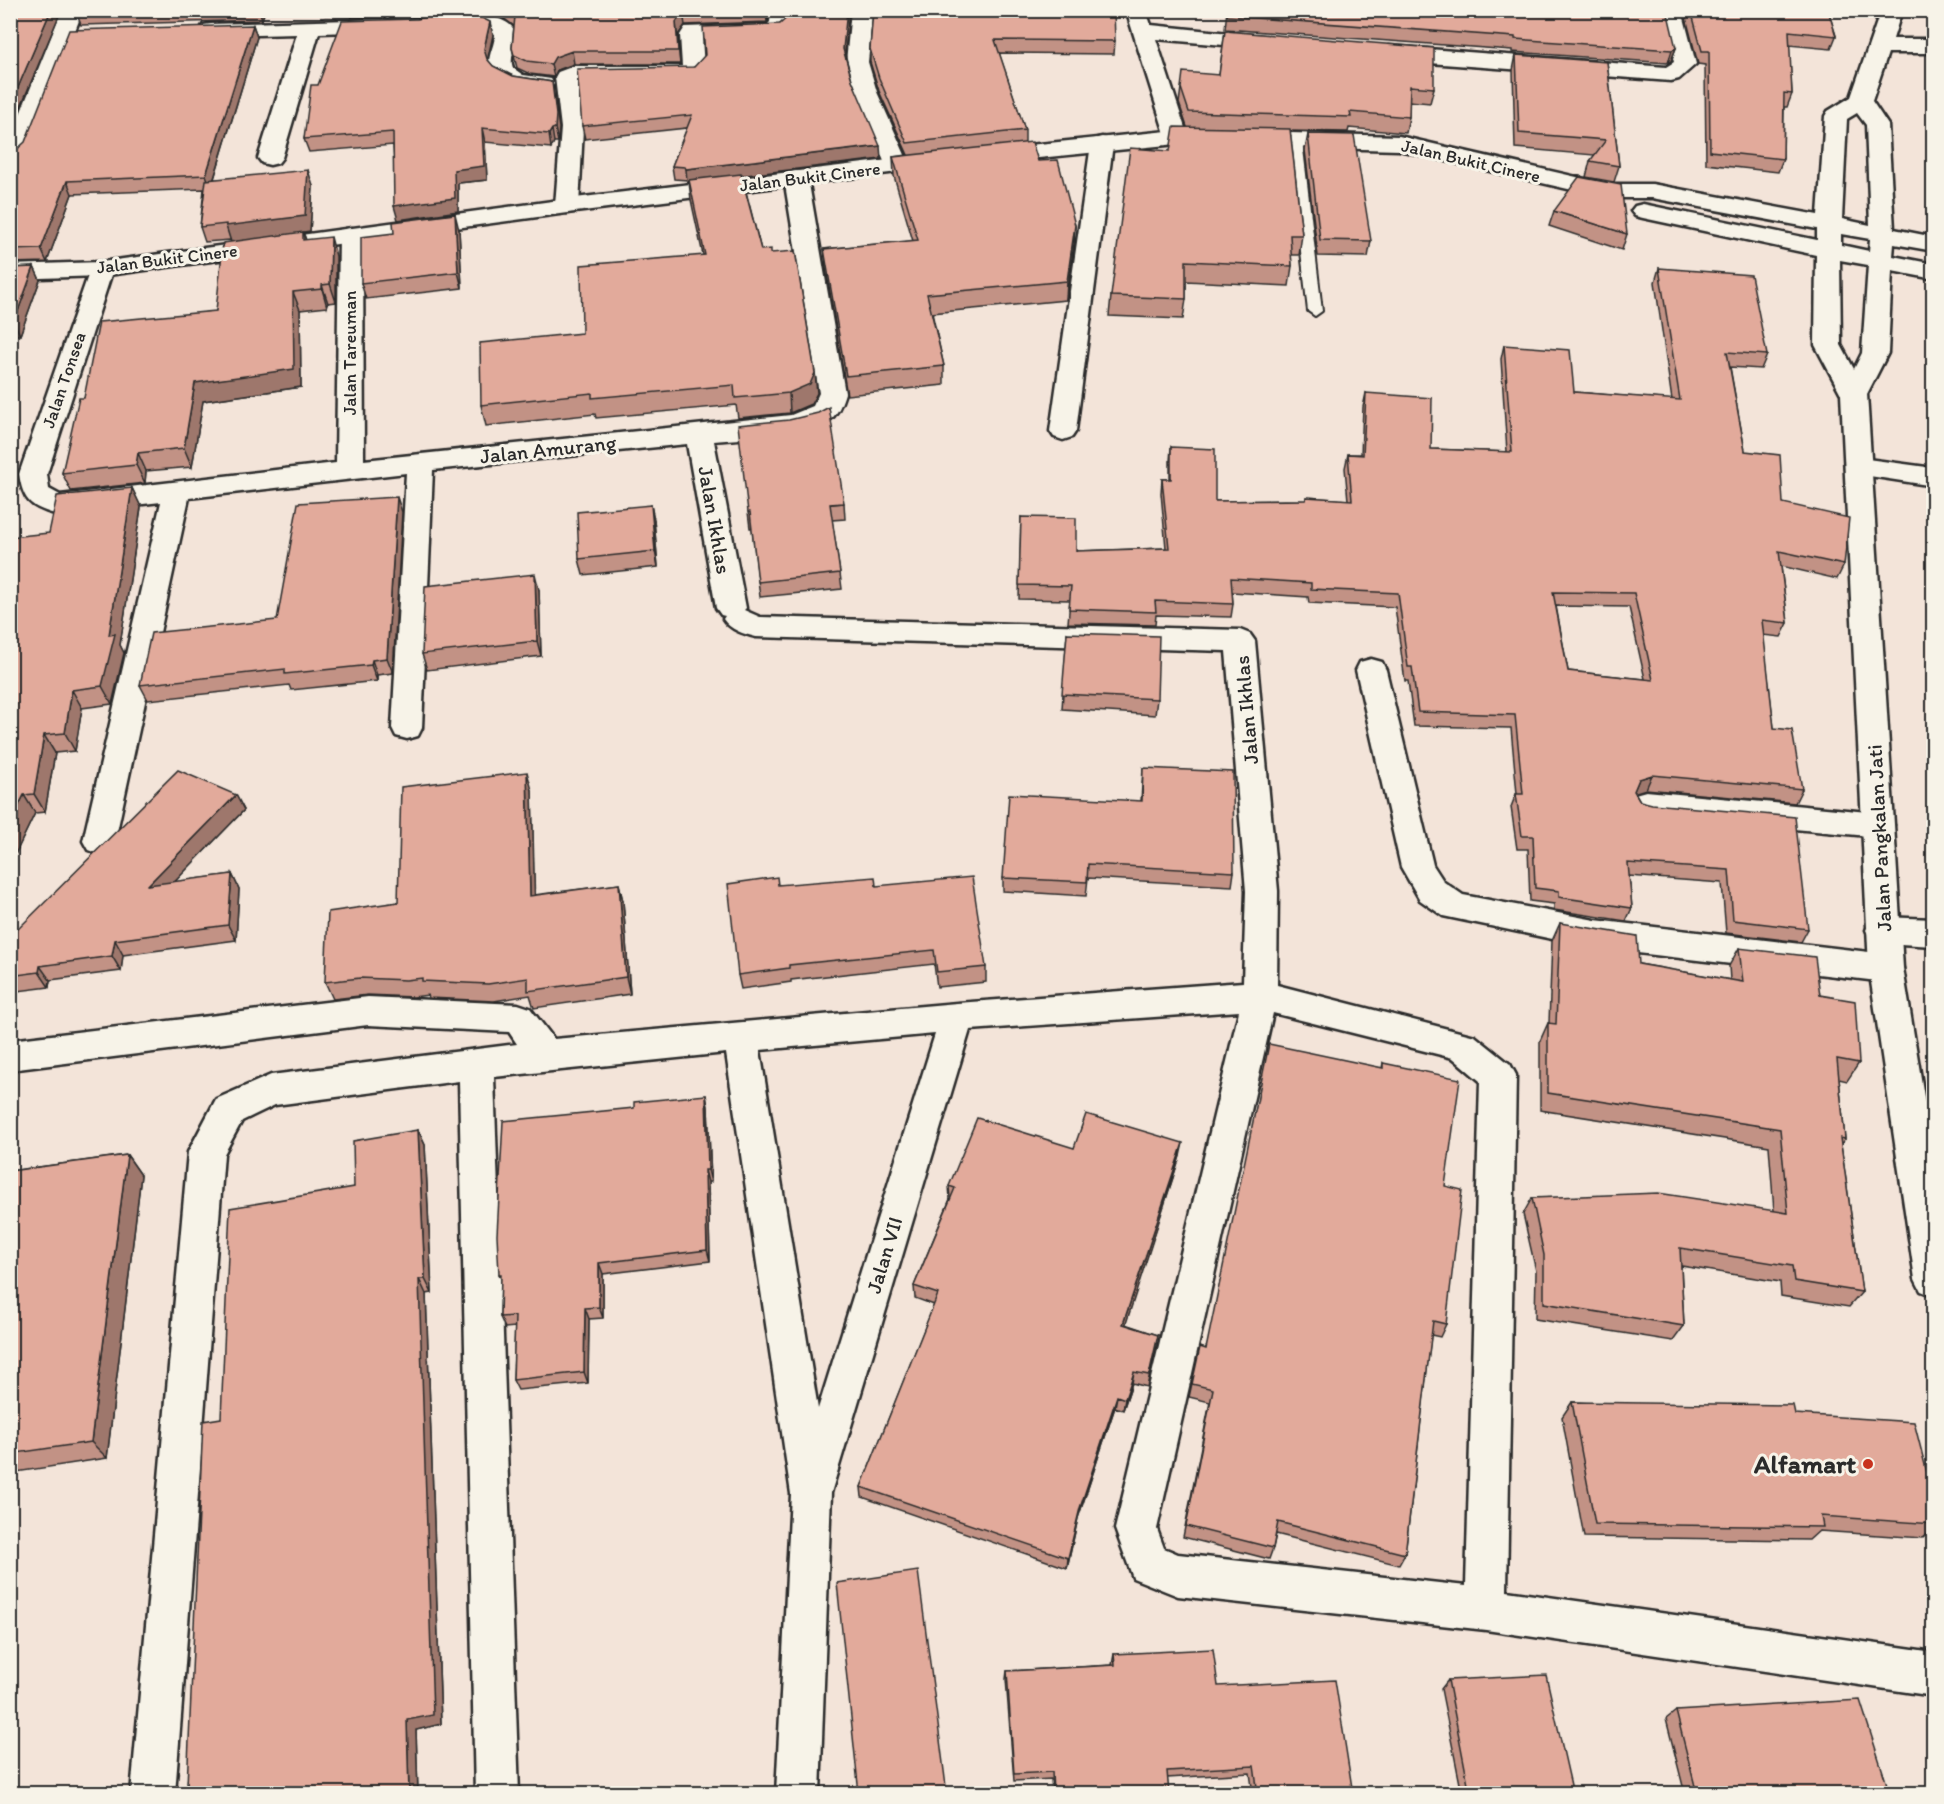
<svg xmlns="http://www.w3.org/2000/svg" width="1944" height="1804" viewBox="0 0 1944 1804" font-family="Itim,sans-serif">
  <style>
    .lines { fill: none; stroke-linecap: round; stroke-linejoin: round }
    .lane-casing { stroke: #2b2b2b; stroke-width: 4 }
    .street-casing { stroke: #2b2b2b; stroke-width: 5 }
    .secondary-casing { stroke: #2b2b2b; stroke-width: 5 }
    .lane { fill: #f7f3e8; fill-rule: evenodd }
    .street { fill: #f7f3e8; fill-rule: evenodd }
    .secondary { fill: #f7f3e8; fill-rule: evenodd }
    .wall { fill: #c29285; stroke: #2b2b2b; stroke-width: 1.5; fill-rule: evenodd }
    .shaded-wall { fill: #9e776c; stroke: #2b2b2b; stroke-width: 1.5 }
    .building { fill: #e2aa9b; stroke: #2b2b2b; stroke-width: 1.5; fill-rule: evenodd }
    .poi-dot { fill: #c8321e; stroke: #f7f3e8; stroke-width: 2 }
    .labels { text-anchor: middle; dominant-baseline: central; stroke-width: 6; stroke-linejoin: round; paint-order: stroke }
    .far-street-label { font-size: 18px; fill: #2b2b2b; stroke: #f7f3e8 }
    .street-label { font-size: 21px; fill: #2b2b2b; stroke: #f7f3e8 }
    .near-poi-label { font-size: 26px; font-weight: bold; fill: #2b2b2b; stroke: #f7f3e8; text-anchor: end }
  </style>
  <rect width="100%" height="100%" fill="#f3e4d9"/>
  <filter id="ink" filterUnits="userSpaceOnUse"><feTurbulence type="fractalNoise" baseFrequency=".0167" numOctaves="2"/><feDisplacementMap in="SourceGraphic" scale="12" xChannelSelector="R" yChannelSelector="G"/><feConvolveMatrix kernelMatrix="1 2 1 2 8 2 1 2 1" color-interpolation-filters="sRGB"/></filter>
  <g filter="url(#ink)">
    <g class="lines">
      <g class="lane-casing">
        <path id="lane" d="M1295,136L1302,140L1322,311L1315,316L1308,311L1288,140Z"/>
      </g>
      <g class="street-casing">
        <path id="street" d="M62,10H83L28,154L18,163L10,165V139Z
          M448,10H474L473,13C491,17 522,19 515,45C513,54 510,60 513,68L523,75L551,79L554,84L551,89C532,93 491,88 489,63C489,53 495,44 495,34L486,29L457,22L420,30L319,33L282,158L278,163L270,165L262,163L258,158L297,34L211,36L203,35L200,30L203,25L211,24L420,18Z
          M771,10H793C792,16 793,24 789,29C777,42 721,38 702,38L704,68L696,78L577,80L583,128L579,206L575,211L567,213L559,211L555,206L561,128L555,77L558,72L574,66H682L680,35L685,27L768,24L770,22Z
          M851,10H873L868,62L877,92L910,166L906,171L898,173L890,171L886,166L855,92L846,62Z
          M1126,10H1146L1151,25L1269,37L1277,38L1280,43L1277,48L1269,49L1156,39L1188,137L1185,142L1177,144L1169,142L1166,137Z
          M1661,10H1682L1696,64L1679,79L1671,81L1389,60L1381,58L1378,53L1381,48L1389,46L1666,67L1674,62Z
          M1102,137L1110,139L1113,144L1076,431L1072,437L1063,440L1054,437L1050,431L1091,144L1094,139Z
          M796,171L804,173L808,178L845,393C842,403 838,414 829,421C805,437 743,438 714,441L746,608L744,610L760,617L1240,630L1250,634L1255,641L1278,891L1277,985L1475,1036L1510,1064L1516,1075L1507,1591L1934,1652V1696L1486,1630L1178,1596L1133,1578L1115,1529L1239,1011L970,1030L831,1493L820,1794H776L791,1494L726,1053L494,1077L519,1794H475L459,1081L275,1105L242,1121L224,1154L175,1794H131L188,1152L216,1099L271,1075L517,1044L509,1032L368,1025L10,1070V1040L368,997L518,1004L530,1008L554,1039L957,1003L1243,982L1246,891L1226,651L756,637C744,634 730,630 723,619L725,616L721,615L716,608L687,444L433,470L422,728L418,736L407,739L396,736L392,728L406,473L189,498L115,841L110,850L99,854L88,850L83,841L161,502L55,514C29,507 23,499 19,474L92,264L101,262L110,264L113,269L47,474L49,489L60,495L336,463L339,235L342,230L351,228L360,230L363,235L364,460L791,415L813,406L819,393L784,178L788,173ZM1273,1013L1453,1058L1480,1081L1466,1586L1178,1554L1164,1548L1157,1529ZM935,1034L818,1409L760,1050Z
          M1860,458L1934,468V486L1850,473L1846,467L1850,461Z
          M1371,659L1382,662L1386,670L1433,865L1444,882L1463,895L1595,920L1886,954L1898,958L1903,968L1898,978L1886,982L1595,948L1443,916L1420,900L1401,867L1356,670L1360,662Z
          M1646,791L1878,813L1889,816L1894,825L1889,834L1878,837L1646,815L1635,812L1630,803L1635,794Z
          M1883,917L1934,919V946L1883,943L1871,940L1866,930L1871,920Z"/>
      </g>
      <g class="secondary-casing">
        <path id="secondary" d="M1881,10H1902L1893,39H1934V53H1888L1872,101L1888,125L1894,229L1934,237V251L1894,244L1893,256L1934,264V279L1892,271L1888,353L1867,394L1903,968L1934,1158V1296L1921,1291L1915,1279L1869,968L1841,394L1815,345L1816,255L1643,218L1635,216L1631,211L1635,206L1643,204L1817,240V229L1652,198H1607L1399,150L1177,144L989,163L981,161L977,156L981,151L989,149L1177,130L1399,136L1607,184H1652L1818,215L1825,116L1828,111L1851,97ZM1857,113L1866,125L1870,225L1842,219L1847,119ZM1841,234L1870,239L1869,251L1841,245ZM1840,260L1868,265L1862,353L1854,369L1841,345Z
          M938,154L946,156L950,161L946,166L567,213L101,276L10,279V265L101,262L567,199Z"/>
      </g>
      <use href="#lane" class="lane"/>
      <use href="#street" class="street"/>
      <use href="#secondary" class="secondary"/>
    </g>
    <path class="wall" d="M81,10H265L262,20L81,25L78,17Z
      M324,10H438L420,16L352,18L351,14L325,15Z
      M475,10H769L767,22L685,25L678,35L680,64H574L557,70L554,77L530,74L517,68L512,48L514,26L502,17Z
      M793,10H849L845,54L852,80L881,159L742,176L761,250L771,253L817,393L811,404L790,413L738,418L736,405L596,418L595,414L486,426L481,405L582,333L703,255L691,200L689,182H687V180L674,179L672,166L687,128L585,139L582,126L694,67L780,24L793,12Z
      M873,10L1115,41L1114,54L999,53L1025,130V143L1038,161L1075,225L1074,244L1066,300L932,313L944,366V385L847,395L826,268L824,249L913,241L894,176L893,157L908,155L879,91L870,62V49Z
      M1227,10L1676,48L1671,61L1668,63L1512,52V50L1225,29Z
      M1684,10H1828L1836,36L1831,49L1789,45L1792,94L1787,107H1784L1783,159L1778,172L1706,164L1705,65L1698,64Z
      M253,25L257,37L214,179L313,186L310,231L303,232L306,240L336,256V302L328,303L327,307L300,310L301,387L203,401L192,467L146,471L145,483L71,491L62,473L84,398L216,311L231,242L230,240L205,242L200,227L204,189L72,194L47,262L10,263V153Z
      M1225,31L1434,88L1430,103L1409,101V117L1406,133L1349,128L1348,132L1290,131L1302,235L1299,255H1291L1292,266L1289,286L1186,281V299L1183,319L1109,316L1111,296L1170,151L1187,127L1179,103L1181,88L1219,75Z
      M493,35L487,59L493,66L513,76L552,82L559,128L558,142H554L551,148L485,142L487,180L458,183V211L398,220L393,145L309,152L304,139L318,85Z
      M1516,55L1607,62L1619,166L1614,182L1586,177L1590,161L1595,155L1515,148L1513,70Z
      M1308,134L1371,241L1368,257L1318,256L1305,150Z
      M1554,211L1627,234L1622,250L1549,226Z
      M459,230L462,288L366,299L361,283L394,233Z
      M34,267L40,280L20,335H10V268Z
      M1659,268L1767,355L1761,369L1730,367L1745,451L1783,503L1844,565L1837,579L1781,566L1788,623L1781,637L1763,635L1774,728L1802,789L1795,803L1646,789L1635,792L1640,801L1808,929L1801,942L1726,933L1722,883L1629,876L1632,908L1626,921L1554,910V904L1530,901L1528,849H1517L1511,807L1516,794H1517L1511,728L1414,726L1408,681H1405L1395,607L1309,603L1308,597L1232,592L1233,604L1231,617L1156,615L1155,625L1068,623L1070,600L1019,599L1021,517L1076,551L1166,548L1161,493L1162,479H1170V461L1171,447L1215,501L1306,500V497L1348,500L1345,468L1348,454H1361L1363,407L1366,393L1431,449L1507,452L1501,359L1504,345L1574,392L1672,400L1655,282ZM1556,606L1629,607L1645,679L1568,671Z
      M132,488L141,507L120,645L124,653L112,704L82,708L75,751L55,753L45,812L35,813L10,865L49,533Z
      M844,503L845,519L832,520L840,573L842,589L760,597L752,528H750L748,512Z
      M651,505L654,520L658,567L583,575L579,559Z
      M402,512L393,673L377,675V681L291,690L289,685L148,700L140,685L277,620Z
      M539,590L541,656L427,670L422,654Z
      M1067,633L1157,699L1155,715L1062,709Z
      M1143,768L1234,872L1232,886L1088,878L1086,896L1003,891V878L1141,801Z
      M532,790L534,895L619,884L623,901L630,994L534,1008L530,995L494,1001L429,998L428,995L413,997L368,995L333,999L325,982L398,902Z
      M236,795L244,810L174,882L232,874L239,889L236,940L123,955L121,971L50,980L49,987L10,992V937Z
      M778,885L876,886L986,967V982L937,987L934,964L791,980V982L741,989L738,975Z
      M1560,923L1639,964L1730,980L1729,966L1739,948L1820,995L1859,1063L1847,1081L1839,1079L1845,1139L1841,1145L1862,1292L1849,1307L1781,1296L1780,1282L1681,1266L1684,1326L1673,1341L1535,1319L1536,1271L1523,1214L1532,1198L1774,1211L1769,1146L1540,1110V1041L1548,1023H1549L1552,941Z
      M1383,1063L1445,1186L1446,1324L1440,1337L1431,1335L1405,1554L1399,1565L1276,1534L1273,1548L1269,1559L1183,1537L1210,1402L1189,1397L1200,1347L1205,1349L1382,1068Z
      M706,1095L708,1107L711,1182H708L710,1261L603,1274V1318L589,1319L588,1383L518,1390L513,1380L515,1327L505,1328L500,1317L501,1279L499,1274L634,1108Z
      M418,1130L425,1145L432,1293L426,1294L441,1724L416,1730L418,1794H173L187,1786L221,1418L354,1187Z
      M1074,1148L1180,1156L1125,1324L1158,1335L1147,1387L1132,1383L1123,1410L1115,1407L1078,1518L1067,1568L862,1497L861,1487L934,1305L915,1298L914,1286L950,1199L949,1186Z
      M127,1155L141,1175L107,1458L10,1473V1171Z
      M1572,1402L1795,1414L1934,1500V1529L1923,1538L1819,1531L1809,1540L1584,1537L1562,1417Z
      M1114,1654L1218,1686L1353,1794H1253L1250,1773L1167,1778L1169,1794H1052L1051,1779L1014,1781L1006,1679L1007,1671L1112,1665Z
      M1448,1680L1573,1794H1462L1441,1689Z
      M1676,1711L1890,1794H1685L1666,1719Z"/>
    <path class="shaded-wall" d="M51,10L61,11L10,132V106Z
      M260,10H265L262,20L260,12Z
      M418,10H438L420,16Z
      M766,10H769L767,22Z
      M847,10H849L844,62L843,49Z
      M683,12L685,25L678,35L680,64L676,22Z
      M490,22L493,35L487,62L484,49Z
      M253,25L257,37L211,188L206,175Z
      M1676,48L1671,61L1668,63L1672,50Z
      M572,51L574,64L557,70L554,77L551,64L555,57Z
      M552,82L559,128L558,142L555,128Z
      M482,128L485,142L487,180L458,183V211L398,220L394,206L454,170Z
      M552,129L554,142L551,148L549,134Z
      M880,146L881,159L687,182L686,169Z
      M308,170L313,186L310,231L303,232L309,250L231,242L226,226Z
      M67,181L72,194L47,262L41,249Z
      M455,214L459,230L462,288L458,272Z
      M1075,225L1074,244L1066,300L1067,281Z
      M331,237L336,256V302L330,284Z
      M34,267L40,280L20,335L14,322Z
      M322,285L328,303L327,307L322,289Z
      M293,292L300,310L301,387L203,401L192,467L184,448L195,383Z
      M815,373L817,393L811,404L790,413L789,393Z
      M138,453L146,471L145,483L136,465Z
      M132,488L141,507L120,645L124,653L112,704L102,686L109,635Z
      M397,497L402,512L393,673L387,658Z
      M651,505L654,520L658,567L655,551Z
      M535,574L539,590L541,656L537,641Z
      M372,660L377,675V681L371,665Z
      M72,690L82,708L75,751L65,733Z
      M44,735L55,753L45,812L34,794Z
      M527,772L532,790L535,913L530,896Z
      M1652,775L1646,789L1633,793L1639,779Z
      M24,795L35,813L10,865V823Z
      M236,795L244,810L157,900L148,885Z
      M232,874L239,889L236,940L228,925Z
      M619,884L623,901L630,994L626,977Z
      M115,940L123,955L121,971L112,956Z
      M40,966L50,980L49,987L39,972Z
      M706,1095L708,1107L711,1182L708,1170Z
      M418,1130L425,1145L432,1293L425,1279Z
      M1183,1143L1180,1156L1122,1336L1123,1324Z
      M127,1155L141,1175L107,1458L91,1442Z
      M705,1170L708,1182L710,1261L707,1250Z
      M599,1263L603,1274V1318L599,1307Z
      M419,1279L426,1294L441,1724L416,1730L418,1794H409L407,1720Z
      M585,1308L589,1319L588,1383L584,1372Z
      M1134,1372L1132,1383L1123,1410L1125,1399Z
      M1117,1396L1115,1407L1078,1518L1067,1568L1068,1558L1080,1508Z"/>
    <path class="building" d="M10,10H51L10,106Z
      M81,10H260V12L78,17Z
      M507,10H723L683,12L676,22L678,51H572L555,57L551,64L527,61L514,55L512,48L515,16Z
      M793,10H847L843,49L852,80L880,146L686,169L685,167L672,166L692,115L582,126L577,69L694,67L705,55L703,27L780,24L793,12Z
      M873,10H1114L1115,41L995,40L1025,130L907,143L879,78L870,49Z
      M1227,10H1667L1676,48L1672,50L1515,39V37L1227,16Z
      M1691,10H1828L1836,36L1789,31L1792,94L1784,93L1783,159L1710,151L1709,51H1702Z
      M454,11L482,18L490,22L484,49L487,59L493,66L513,76L552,82L556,115L555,128L552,129L549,134L482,128L484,166L454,170L455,198L394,206L393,132L304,139L311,85H318L342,21L417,19Z
      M253,25L206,175L67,181L41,249L10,250V153L14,152L25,142L69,30Z
      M1225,31L1434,48V88L1410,86L1409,117L1350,112L1351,117L1189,112L1181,88L1183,72L1219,75Z
      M1516,55L1607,62L1619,166L1590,161L1606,140L1519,133Z
      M1174,127L1290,129L1302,235H1290L1292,266L1186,261V299L1111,296L1130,148L1170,151Z
      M1308,134L1354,135L1371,241L1320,240Z
      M1032,142L1038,161L1058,160L1075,225L1067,281L927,294L944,366L846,376L824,249L918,240L893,157Z
      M308,170L305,216L226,226V224L200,227L206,180Z
      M741,174L761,250L771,249V253L795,251L815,373L810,384L789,393L735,398L734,385L592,398V393L481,405L480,343L582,333L581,265L705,255L689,180Z
      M1579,177L1621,185L1627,234L1554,211Z
      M455,214L458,272L361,283V237L394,233L393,222Z
      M303,232V240L331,237L330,284L322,285V289L293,292L294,369L195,383L184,448L138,453L136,465L62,473L79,398H84L99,322L216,311L223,243Z
      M34,267L14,322H10V268Z
      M1659,268L1751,275L1767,355L1727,352L1745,451L1780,455L1783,503L1849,518L1844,565L1779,551L1788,623L1762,620L1774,728L1792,730L1802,789L1652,775L1639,779L1634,791L1640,801L1652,804L1795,817L1808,929L1733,920L1729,870L1628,863L1632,908L1559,897V891L1535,888L1533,836H1522L1516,794H1523L1515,715L1418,712L1412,667H1408L1398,593L1311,589V583L1231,578L1233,604L1155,601L1156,612L1069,609L1071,586L1019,585L1021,517L1076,518V551L1169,548L1162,479H1171V447L1215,449V501L1306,500V497L1352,500L1348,454L1363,455L1366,393L1432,398L1431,449L1512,452L1504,345L1570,350L1574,392L1680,400ZM1553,592L1634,593L1653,680L1568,671Z
      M829,407L844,503L830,504L840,573L758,582L750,512H748L738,425L789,420L818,413Z
      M132,488L109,635L115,634L102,686L72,690L65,733L44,735L34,794L24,795L10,823V537L49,533L57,496Z
      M397,497L387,658L372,660L371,665L285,674V669L140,685L151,633L277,620L298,503Z
      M651,505L655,551L579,559L577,512Z
      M535,574L537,641L422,654L425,586Z
      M1067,633L1159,636L1157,699L1062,694Z
      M1143,768L1233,772L1234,872L1088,864L1087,882L1003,878L1009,794L1142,801Z
      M178,770L236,795L148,885L232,874L228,925L115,940L112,956L40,966L39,972L10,976V937Z
      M527,772L530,896L619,884L626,977L528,991V978L488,984L422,981V978L406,980L360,978L325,982L328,912L398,902L401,787Z
      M777,877L778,885L875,877L876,886L972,877L986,967L937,972L934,950L789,965V968L738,975L728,884Z
      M1560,923L1637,936L1639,964L1743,982L1739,948L1815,957L1820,995L1855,1001L1859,1063L1837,1059L1845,1139L1840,1138L1862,1292L1794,1281L1792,1266L1680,1248L1684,1326L1544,1303V1255L1532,1198L1658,1193L1788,1213L1780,1129L1548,1093V1023L1556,1024Z
      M1269,1044L1383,1068V1063L1460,1079L1445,1186L1462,1190L1446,1324L1433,1321L1405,1554L1278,1522L1273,1548L1186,1526L1213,1389L1192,1384L1200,1347L1206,1349Z
      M706,1095L708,1170H705L707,1250L599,1263V1307L585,1308L584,1372L513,1380L515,1316L500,1317L501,1274H499L497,1235L503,1121L634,1108V1102Z
      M1086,1114L1183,1143L1123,1324L1158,1335L1149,1375L1134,1372L1125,1399L1117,1396L1080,1508L1068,1558L861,1487L938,1294L914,1286L955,1188L949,1186L977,1118L1074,1148Z
      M418,1130L425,1279H419L433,1715L407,1720L409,1794H173V1789L187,1786L203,1421L221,1418L230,1208L354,1187L353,1141Z
      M127,1155L91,1442L10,1454V1171Z
      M1572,1402L1793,1405L1795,1414L1914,1422L1934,1500V1524L1821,1516L1823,1527L1595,1524Z
      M918,1571L947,1794H859L837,1583Z
      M1213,1649L1218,1686L1335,1680L1353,1794H1258L1254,1766L1167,1771L1169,1794H1053L1052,1772L1014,1774L1007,1671L1115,1665L1114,1654Z
      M1546,1675L1573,1794H1470L1448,1680Z
      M1860,1700L1890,1794H1697L1676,1711Z"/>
  </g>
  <circle class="poi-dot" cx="1868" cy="1464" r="6"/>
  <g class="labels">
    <g class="far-street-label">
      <text transform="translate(1471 161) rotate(13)">Jalan Bukit Cinere</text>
      <text transform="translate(810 177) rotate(-7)">Jalan Bukit Cinere</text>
      <text transform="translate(167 259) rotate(-7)">Jalan Bukit Cinere</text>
      <text transform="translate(350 353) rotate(-90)">Jalan Tareuman</text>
      <text transform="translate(64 380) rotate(-71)">Jalan Tonsea</text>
    </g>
    <g class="street-label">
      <text transform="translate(548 449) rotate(-6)">Jalan Amurang</text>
      <text transform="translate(715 520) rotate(80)">Jalan Ikhlas</text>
      <text transform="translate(1246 710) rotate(-95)">Jalan Ikhlas</text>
      <text transform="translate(1879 838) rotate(-93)">Jalan Pangkalan Jati</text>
      <text transform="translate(884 1255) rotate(-73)">Jalan VII</text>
    </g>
    <g class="near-poi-label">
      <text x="1856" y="1464">Alfamart</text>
    </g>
  </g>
  <rect width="1944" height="1804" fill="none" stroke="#f7f3e8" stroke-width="36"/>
  <rect x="18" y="18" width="1908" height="1768" fill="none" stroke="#2b2b2b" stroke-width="2" filter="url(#ink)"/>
</svg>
